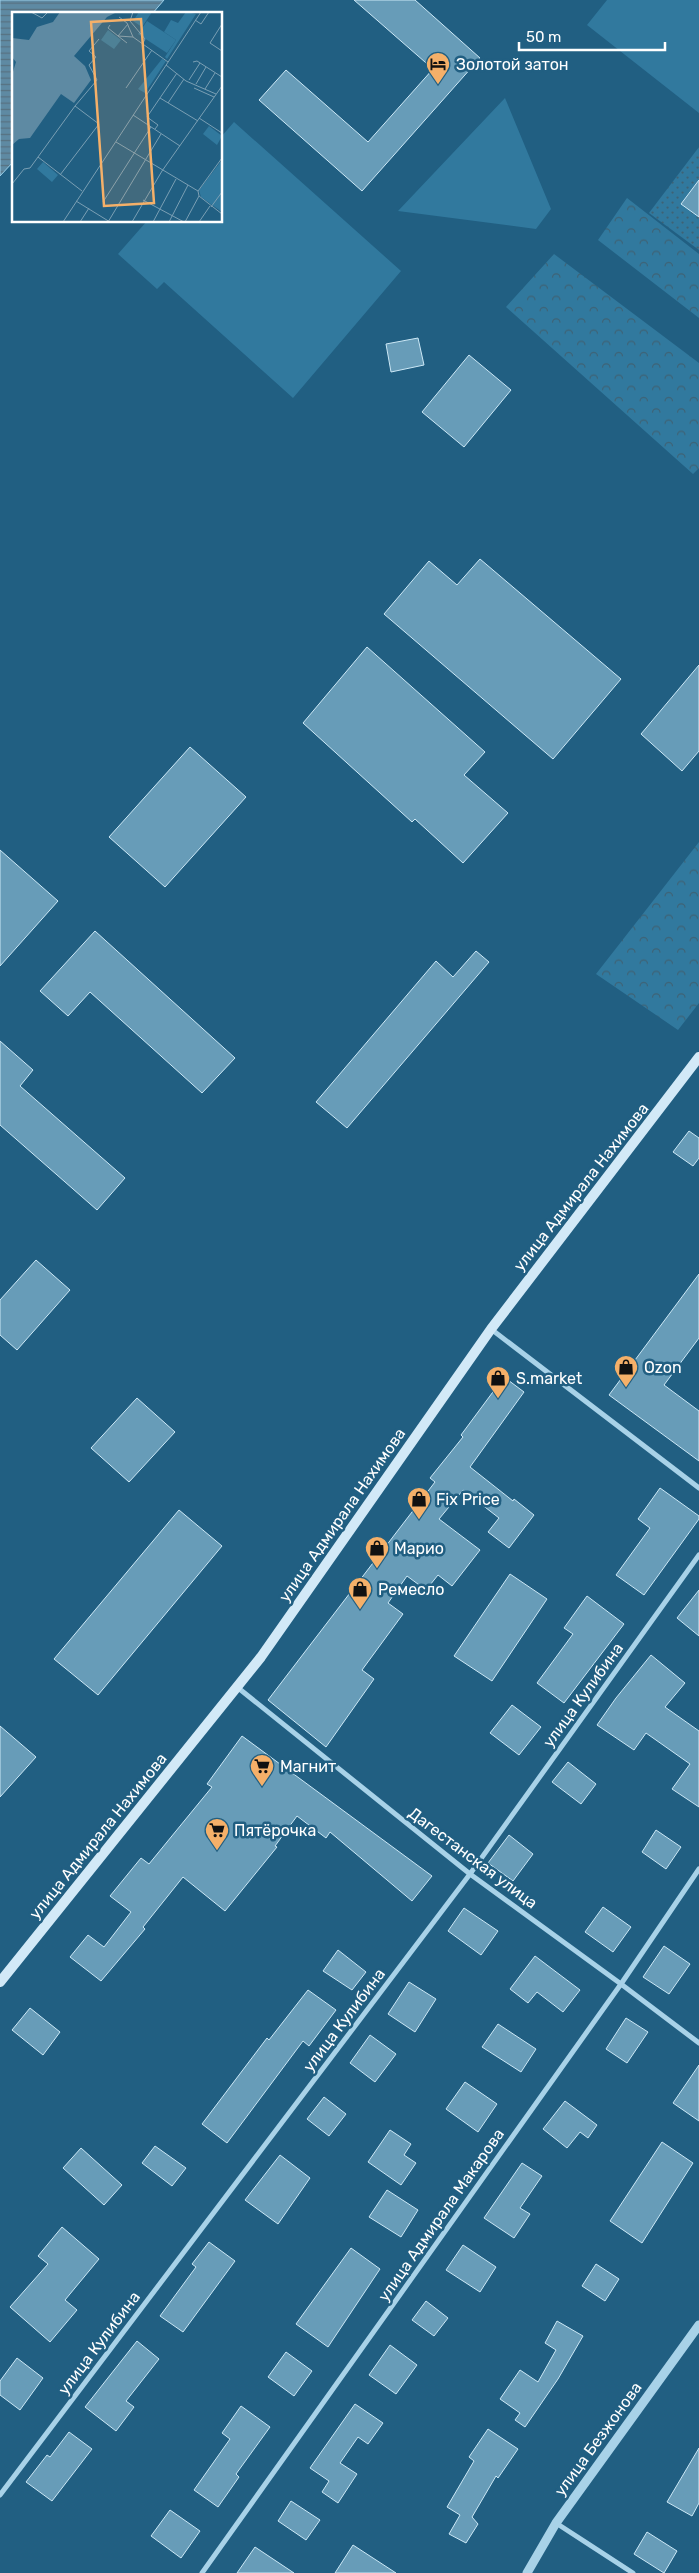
<svg xmlns="http://www.w3.org/2000/svg" width="699" height="2573" viewBox="0 0 699 2573" font-family="Rubik,sans-serif">
  <style>
    .green { fill: #31799e }
    .forest { fill: url(#forest-crowns) }
    .park { fill: url(#park-dots) }
    .water { fill: url(#water-rules); stroke: #9cd0e9 }
    .building { fill: #679cb8; stroke: #cce8f6 }
    .lines { fill: none; stroke-linecap: round; stroke-linejoin: round }
    .minor { stroke: #a8d2e8; stroke-width: 5 }
    .tertiary { stroke: #a8d2e8; stroke-width: 9 }
    .secondary { stroke: #d2e9f7; stroke-width: 10 }
    .labels { text-anchor: middle; dominant-baseline: central; stroke-width: 5; stroke-linejoin: round; paint-order: stroke }
    .poi-label { font-size: 16px; fill: #fff; stroke: #215f82; text-anchor: start }
    .street-label { font-size: 16px; fill: #fff; stroke: #215f82 }
    .inset-road { fill: none; stroke: #7a9fb4; stroke-width: 1 }
    .view { fill: #f5b069; fill-opacity: 0.15; stroke: #f5b069; stroke-width: 2.5 }
    .inset-edge { fill: none; stroke: #fff; stroke-width: 2.5 }
  </style>
  <defs>
    <pattern id="forest-crowns" width="20" height="18" patternUnits="userSpaceOnUse" patternTransform="scale(1.25)"><rect width="20" height="18" fill="#31799e"/><path d="M2 6a3 3 0 1 1 6 0M12 15a3 3 0 1 1 6 0" fill="none" stroke="#3e6275"/></pattern>
    <pattern id="park-dots" width="8" height="8" patternUnits="userSpaceOnUse" patternTransform="scale(1.25)"><rect width="8" height="8" fill="#31799e"/><path d="M2 2h.1M6 6h.1" fill="none" stroke="#3e6275" stroke-width="1.8" stroke-linecap="round"/></pattern>
    <pattern id="water-rules" width="6" height="5" patternUnits="userSpaceOnUse" patternTransform="scale(1.25)"><rect width="6" height="5" fill="#5e8aa3"/><path d="M0 2.5h6" fill="none" stroke="#577180"/></pattern>
  </defs>
  <rect width="100%" height="100%" fill="#215f82"/>
  <path class="green" d="M607,0H699V113L587,25Z
    M505,98L551,209L536,229L398,211Z
    M234,122L401,271L293,398L164,282L157,289L118,254L147,221H221V137Z"/>
  <path class="forest" d="M627,198L699,254V318L598,240Z
    M554,254L699,363V468L693,474L506,307Z
    M699,842V1003L678,1030L596,974Z"/>
  <path class="park" d="M699,147V250L649,213Z"/>
  <path class="water" d="M0,0H164L152,14H14V161L0,176Z"/>
  <path class="building" d="M354,0H415L480,58L362,191L259,100L286,70L368,142L433,69Z
    M699,180V217L681,204Z
    M418,338L424,365L391,372L386,344Z
    M469,355L511,390L464,447L422,412Z
    M480,559L621,679L553,759L384,614L429,561L457,585Z
    M367,647L485,752L464,775L508,813L463,863L415,819L412,822L303,723Z
    M699,665V751L682,771L641,734Z
    M190,747L246,797L165,887L109,837Z
    M0,850L58,901L0,966Z
    M95,931L235,1058L202,1093L90,992L68,1016L40,991Z
    M476,951L489,962L347,1128L316,1102L436,961L453,977Z
    M0,1041L33,1070L20,1086L125,1178L97,1210L0,1125Z
    M689,1131L699,1138V1158L693,1166L673,1152Z
    M36,1260L70,1290L17,1350L0,1335V1300Z
    M699,1274V1338L664,1385L699,1411V1461L609,1395Z
    M504,1377L524,1392L470,1467L513,1501L514,1499L534,1515L509,1548L488,1532L499,1518L463,1490L439,1519L480,1550L452,1586L438,1575L426,1590L407,1576L388,1603L403,1614L362,1670L374,1679L326,1747L268,1700L435,1482L430,1478L463,1437L461,1435Z
    M137,1398L175,1432L129,1482L91,1448Z
    M660,1488L699,1516V1519L644,1595L616,1575L650,1528L638,1519Z
    M179,1510L222,1546L98,1695L54,1659Z
    M510,1574L547,1599L492,1681L454,1656Z
    M699,1590V1636L677,1618Z
    M587,1596L624,1624L564,1703L537,1683L573,1634L564,1628Z
    M651,1655L685,1683L665,1707L699,1731V1807L672,1789L690,1764L646,1733L634,1750L597,1725L616,1698Z
    M512,1705L541,1727L519,1755L490,1733Z
    M0,1726L36,1757L0,1797Z
    M242,1736L432,1876L412,1901L330,1832L326,1838L297,1816L275,1846L277,1847L225,1911L183,1877L143,1927L145,1929L101,1981L70,1957L88,1935L104,1947L131,1912L110,1896L141,1858L149,1864L212,1787L207,1784Z
    M568,1762L596,1784L581,1804L552,1782Z
    M656,1830L681,1847L666,1869L642,1852Z
    M509,1835L533,1854L513,1881L488,1863Z
    M603,1907L631,1927L613,1952L585,1932Z
    M464,1908L498,1931L481,1955L448,1931Z
    M664,1946L690,1964L669,1994L643,1977Z
    M338,1950L366,1972L352,1990L323,1971Z
    M535,1956L580,1990L563,2012L537,1992L528,2003L510,1989Z
    M409,1982L436,1999L415,2032L388,2014Z
    M308,1990L336,2010L309,2046L303,2041L227,2143L202,2124L267,2038L269,2040Z
    M30,2008L60,2032L43,2055L12,2030Z
    M626,2018L648,2032L627,2063L606,2049Z
    M498,2024L536,2049L521,2072L482,2047Z
    M370,2035L396,2054L375,2082L350,2063Z
    M699,2065V2121L673,2103Z
    M465,2082L497,2104L478,2132L446,2109Z
    M324,2097L346,2114L329,2136L307,2119Z
    M565,2101L597,2125L588,2138L580,2132L567,2148L543,2129Z
    M390,2130L411,2144L404,2155L416,2163L401,2185L368,2162Z
    M662,2142L693,2163L642,2243L610,2221Z
    M155,2146L186,2168L172,2186L142,2163Z
    M81,2148L122,2185L104,2205L63,2168Z
    M280,2155L310,2178L278,2224L245,2200Z
    M522,2163L542,2176L520,2208L530,2214L514,2238L484,2218Z
    M387,2190L418,2210L401,2237L369,2217Z
    M62,2227L99,2259L65,2300L77,2310L50,2342L10,2307L48,2264L38,2256Z
    M209,2242L235,2261L183,2332L160,2316L196,2267L192,2264Z
    M463,2245L496,2267L480,2292L446,2270Z
    M351,2248L380,2269L328,2347L296,2324Z
    M596,2264L619,2279L605,2301L582,2286Z
    M426,2301L448,2318L434,2336L412,2320Z
    M557,2321L583,2336L558,2379L525,2427L515,2420L520,2413L500,2399L520,2370L538,2382L556,2350L545,2343Z
    M137,2341L159,2359L126,2401L134,2407L116,2431L85,2407Z
    M390,2345L417,2365L396,2394L369,2375Z
    M286,2352L312,2371L294,2396L268,2377Z
    M17,2358L43,2378L20,2410L0,2395V2381Z
    M355,2404L383,2423L368,2444L358,2437L340,2463L357,2474L338,2503L322,2492L329,2481L310,2468Z
    M241,2406L270,2427L236,2474L239,2477L218,2507L194,2490L230,2439L222,2433Z
    M488,2429L518,2449L498,2478L496,2476L472,2517L478,2524L466,2543L449,2534L460,2515L447,2507L474,2461L469,2457Z
    M69,2432L92,2449L52,2501L26,2482L47,2455L50,2457Z
    M699,2448V2503L692,2516L667,2502Z
    M291,2501L320,2520L306,2540L278,2521Z
    M170,2510L200,2531L181,2558L151,2536Z
    M647,2532L677,2551L664,2573L634,2554Z
    M353,2545L396,2573H335Z
    M255,2547L294,2573H237Z"/>
  <g class="lines">
    <path class="minor" d="M491,1329L699,1488
      M237,1687L470,1874L621,1984L699,2043
      M0,2495L470,1874L699,1555
      M556,2523L633,2573
      M202,2573L621,1984L699,1869"/>
    <path class="tertiary" d="M527,2573L556,2523L699,2325"/>
    <path class="secondary" d="M0,1982L261,1657L491,1329L699,1057"/>
  </g>
  <defs>
    <g id="hotel-pin" transform="scale(1.25)"><path d="M0 17L-7.5 6A9.5 9.5 0 1 1 7.5 6Z" fill="#f5b069" stroke="#215f82"/><path d="M-6-4.5h1.5V1H6V5H4.5V3h-9V5H-6ZM-4 0a1.8 1.8 0 1 1 3.6 0ZM.5 0V-2.5h3Q6-2.5 6 0Z" fill="#111"/></g>
    <g id="shop-pin" transform="scale(1.25)"><path d="M0 17L-7.5 6A9.5 9.5 0 1 1 7.5 6Z" fill="#f5b069" stroke="#215f82"/><path d="M-5-2.5h2.3a2.7 3.5 0 0 1 5.4 0H5L5.5 6h-11ZM-1.5-2.5h3a1.5 2.3 0 0 0-3 0Z" fill="#111"/></g>
    <g id="supermarket-pin" transform="scale(1.25)"><path d="M0 17L-7.5 6A9.5 9.5 0 1 1 7.5 6Z" fill="#f5b069" stroke="#215f82"/><path d="M-6-5.5h2.5l.6 2H6L4.5 2H-2.5L-4.4-4H-6ZM-1.5 3.2a1.3 1.3 0 1 0 .1 0ZM3 3.2a1.3 1.3 0 1 0 .1 0Z" fill="#111"/></g>
  </defs>
  <g fill-rule="evenodd">
    <use href="#hotel-pin" x="438" y="64"/>
    <use href="#shop-pin" x="626" y="1367"/>
    <use href="#shop-pin" x="498" y="1378"/>
    <use href="#shop-pin" x="419" y="1499"/>
    <use href="#shop-pin" x="377" y="1548"/>
    <use href="#shop-pin" x="360" y="1589"/>
    <use href="#supermarket-pin" x="262" y="1766"/>
    <use href="#supermarket-pin" x="217" y="1830"/>
  </g>
  <g class="labels">
    <g class="poi-label">
      <text x="456" y="64">Золотой затон</text>
      <text x="644" y="1367">Ozon</text>
      <text x="516" y="1378">S.market</text>
      <text x="436" y="1499">Fix Price</text>
      <text x="394" y="1548">Марио</text>
      <text x="378" y="1589">Ремесло</text>
      <text x="280" y="1766">Магнит</text>
      <text x="234" y="1830">Пятёрочка</text>
    </g>
    <g class="street-label">
      <text transform="translate(581 1187) rotate(-52)">улица Адмирала Нахимова</text>
      <text transform="translate(342 1515) rotate(-55)">улица Адмирала Нахимова</text>
      <text transform="translate(583 1695) rotate(-54)">улица Кулибина</text>
      <text transform="translate(98 1836) rotate(-51)">улица Адмирала Нахимова</text>
      <text transform="translate(473 1858) rotate(37)">Дагестанская улица</text>
      <text transform="translate(344 2020) rotate(-53)">улица Кулибина</text>
      <text transform="translate(441 2215) rotate(-55)">улица Адмирала Макарова</text>
      <text transform="translate(99 2343) rotate(-53)">улица Кулибина</text>
      <text transform="translate(598 2439) rotate(-54)">улица Безжонова</text>
    </g>
  </g>
  <g transform="translate(12 12)">
    <rect width="210" height="210" fill="#215f82"/>
    <path d="M127,0H140L130,15L121,9ZM96,18L109,28L102,37L89,28ZM197,114L210,124L205,133L191,122ZM210,148V200L189,185L187,178Z" fill="#31799e"/>
    <path d="M174,0L184,2L155,47L153,45L164,28L152,20L159,8L166,11ZM150,47L154,49L133,81L126,77ZM31,150L46,163L40,170L25,157Z" fill="#31799e"/>
    <path d="M135,9L164,28L155,41L126,22Z" fill="#31799e"/>
    <path d="M48,0H105L95,5L62,44L73,54L79,68L62,91L49,82L18,126L7,127L0,133V63L4,50L0,45V26L17,28L25,15L41,10Z" fill="#5e8aa3"/>
    <path class="inset-road" d="M19,0L30,6L36,0M121,0L118,9L133,27L131,31M107,5L115,11L121,25L156,50M183,8L189,12L197,0M210,12L198,31L210,39M98,13L96,16L106,24L121,25M115,31L106,24L116,12M181,50L185,49L210,65M154,53L174,69L204,82M177,68L188,51M184,72L194,55M114,76L140,38M182,76L202,85M193,77L203,61M148,86L186,109M156,91L172,67M63,94L85,68L77,53L84,45L77,39L87,27M121,103L168,134M187,106L210,121M143,117L146,113L135,105L165,61M104,130L186,179M26,145L70,179M0,172L12,157L18,156L63,94L87,112L48,163M186,179L210,146M186,179L187,184L210,202M131,188L172,210M64,189L98,210M91,190L139,115M199,195L210,180M51,210L189,0M68,210L77,196M96,210L149,122M120,210L150,159L210,74M141,210L164,167M157,210L176,173M173,210L187,184M187,210L198,194"/>
    <path class="view" d="M129,7L142,191L92,194L79,10Z"/>
    <rect width="210" height="210" class="inset-edge"/>
  </g>
  <path d="M519 42v8h146v-8" fill="none" stroke="#ffffff" stroke-width="2.5"/>
  <text x="526" y="42" font-size="15" fill="#ffffff" stroke="#215f82" stroke-width="4" paint-order="stroke">50 m</text>
</svg>
